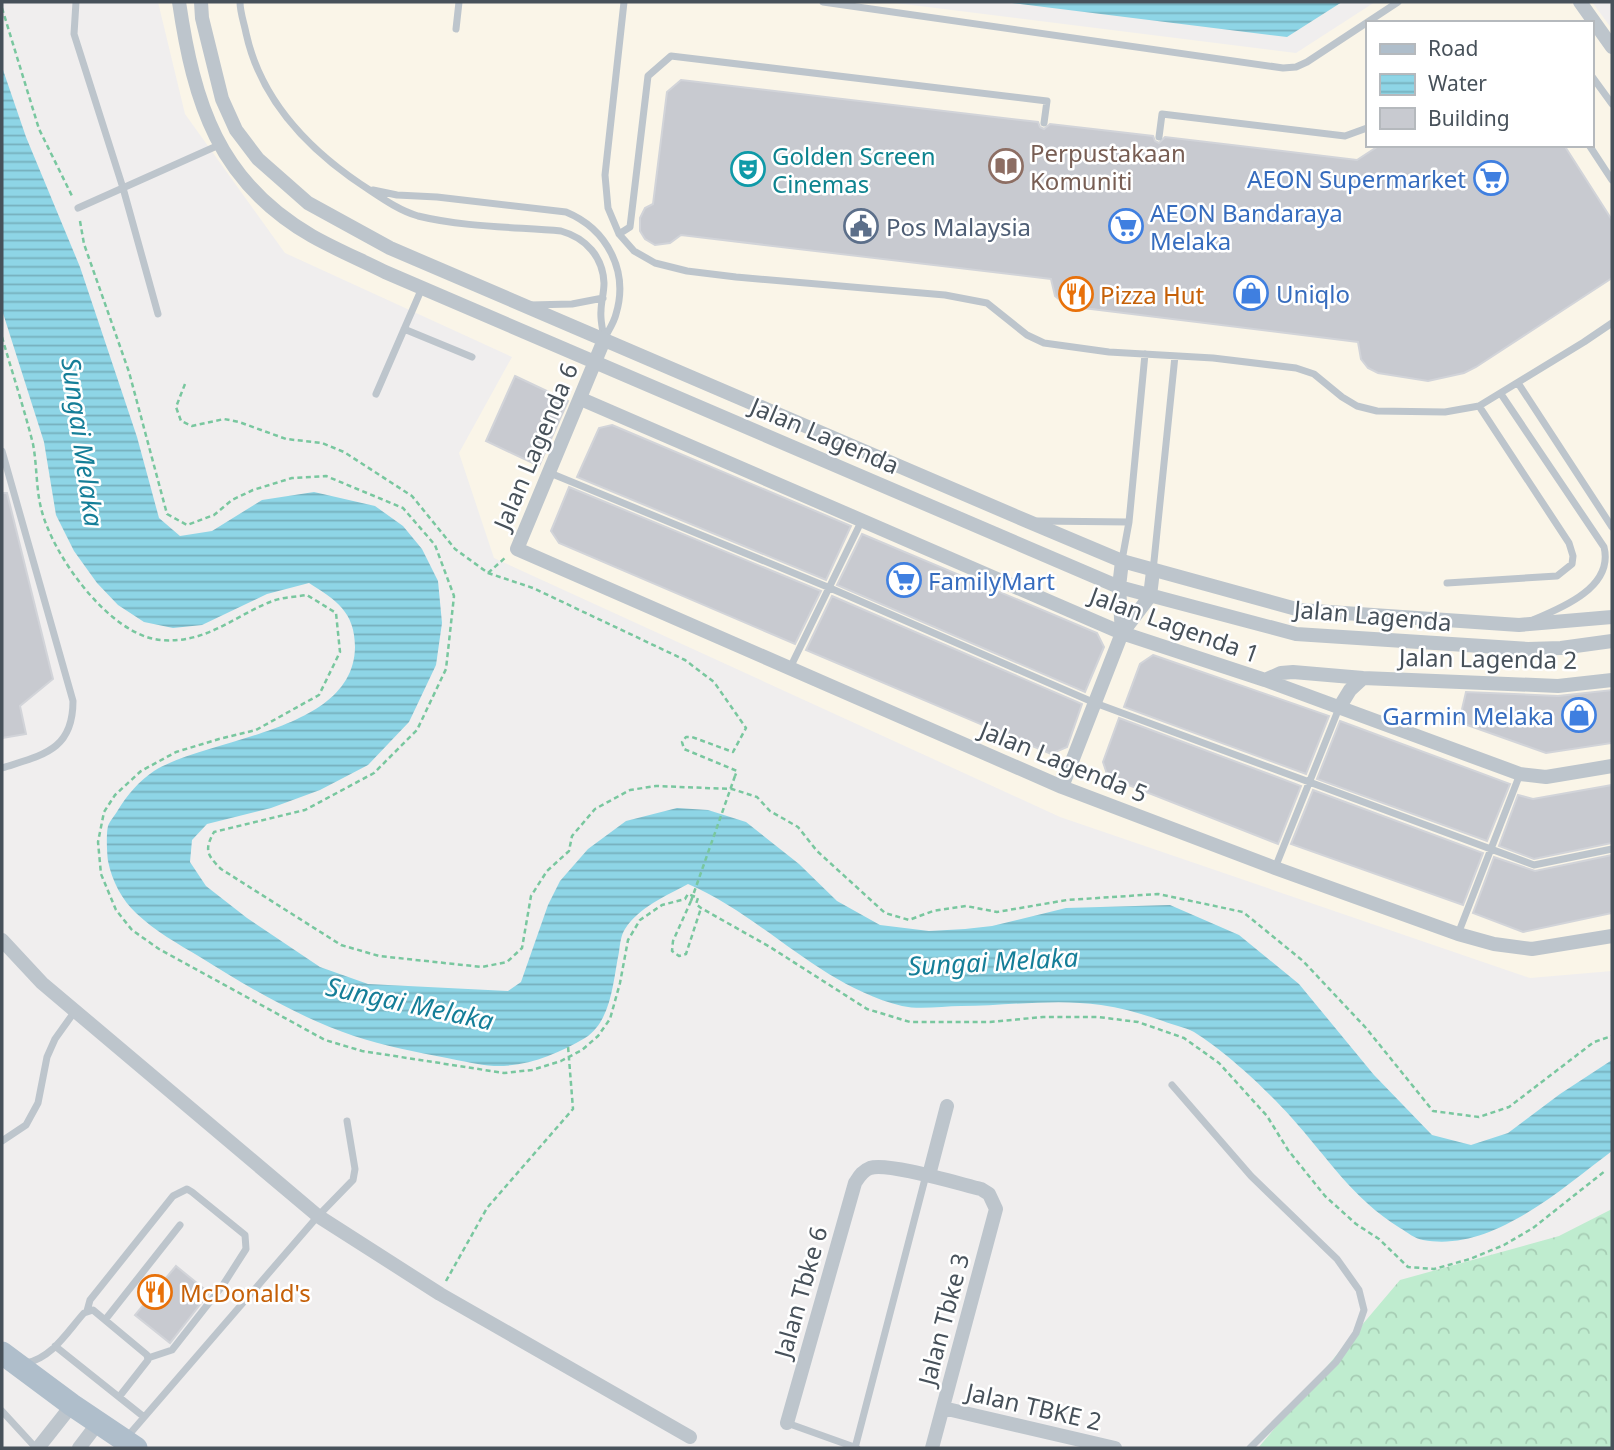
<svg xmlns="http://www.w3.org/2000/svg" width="1614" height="1450" viewBox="0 0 1614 1450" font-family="'Noto Sans',sans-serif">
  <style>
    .commercial { fill: #faf5e8; fill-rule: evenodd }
    .forest { fill: url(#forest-crowns) }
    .water { fill: url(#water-rules) }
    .building { fill: #c8cad0; stroke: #d2d4d9; stroke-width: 2 }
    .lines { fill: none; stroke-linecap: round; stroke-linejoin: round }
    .path { stroke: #79c79f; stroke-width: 2.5; stroke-dasharray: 5 3.5; stroke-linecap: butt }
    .service { stroke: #bdc5cc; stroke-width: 7 }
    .minor { stroke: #bdc5cc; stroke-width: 14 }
    .primary { stroke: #afbecb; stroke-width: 23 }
    .path-bridge { stroke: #79c79f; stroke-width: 2.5; stroke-dasharray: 5 3.5; stroke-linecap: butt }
    .labels { text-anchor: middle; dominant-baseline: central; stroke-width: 5; stroke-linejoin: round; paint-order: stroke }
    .education-label { font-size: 24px; fill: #785e54; stroke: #fff; text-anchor: start }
    .culture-label { font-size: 24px; fill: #0d838f; stroke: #fff; text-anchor: start }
    .shop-label { font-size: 24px; fill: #366cbe; stroke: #fff; text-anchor: start }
    .service-label { font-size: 24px; fill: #4e5e75; stroke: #fff; text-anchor: start }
    .food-label { font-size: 24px; fill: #c56008; stroke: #fff; text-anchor: start }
    .street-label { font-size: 24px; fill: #47515a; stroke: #fff }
    .water-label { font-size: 26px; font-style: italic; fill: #157e98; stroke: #fff }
  </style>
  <defs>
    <pattern id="forest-crowns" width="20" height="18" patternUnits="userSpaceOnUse" patternTransform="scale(1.75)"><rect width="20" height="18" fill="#bfeccf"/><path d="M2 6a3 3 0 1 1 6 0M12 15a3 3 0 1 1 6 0" fill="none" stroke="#a6ccb4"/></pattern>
    <pattern id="water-rules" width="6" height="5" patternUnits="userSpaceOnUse" patternTransform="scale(1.75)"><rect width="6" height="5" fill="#8ed5e6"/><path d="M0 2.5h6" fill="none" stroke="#76afbd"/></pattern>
  </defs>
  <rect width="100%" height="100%" fill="#f0eeee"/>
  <path class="commercial" d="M158,2H888L1296,53L1375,2H1592L1612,29V971L1530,978L1060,817L494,558L459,453L512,357L285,253L185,114ZM1367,23H1591V145H1367Z"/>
  <path class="forest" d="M1612,1209V1448H1258L1400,1280L1559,1236Z"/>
  <path class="water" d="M1004,2H1342L1287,37Z
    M2,67L26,137L80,267L137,437L159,518L180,536L212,531L262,500L314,492L375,506L403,526L422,549L438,581L442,623L436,665L409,722L368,765L320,790L271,808L207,824L192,840L190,862L206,886L247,918L320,967L368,984L508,991L521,982L548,905L560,881L588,849L626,821L677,808L708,810L746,822L799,864L837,901L880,925L929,931L965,929L992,926L1066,908L1170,905L1239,935L1299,984L1374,1075L1432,1135L1471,1145L1508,1133L1560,1094L1612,1060V1151C1561,1189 1492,1253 1423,1240C1415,1239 1407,1232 1400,1228C1352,1198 1328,1158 1291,1117C1267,1090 1225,1051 1194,1032C1185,1027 1173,1025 1163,1021C1143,1014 1122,1008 1101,1005C1055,998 1007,1006 961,1006C943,1006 920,1010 902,1006C820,986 763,916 688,884C666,896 639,907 625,929C621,935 620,944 619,952C613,980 612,1021 585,1038C558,1054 526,1067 494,1066C478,1065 463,1061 447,1058C416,1052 384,1046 354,1036C300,1018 248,987 200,957C178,944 155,931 136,913C122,900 112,881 108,861C107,853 106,834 108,826C110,821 115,815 118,810C127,795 139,781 154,771C208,737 354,733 355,647C355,612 336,600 309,583L267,594L202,625L173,628L144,622L118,605L97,583L74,551L56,515L44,442L2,310Z"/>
  <path class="building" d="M681,80L1038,122L1040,127L1044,129L1050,124L1153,136L1155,141L1159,143L1165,137L1357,160L1380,145H1564L1612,220V278L1476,367L1464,373L1428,381L1378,373L1368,368L1361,359L1358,342L1067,306L1055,296L1051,279L681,235L670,243L655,245L645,239L640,231V218L645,208L653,204L667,92Z
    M515,376L568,401L539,466L486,441Z
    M612,425L851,526L826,580L577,477L599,428Z
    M569,487L821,591L795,644L559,543L551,531Z
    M2,493H7L53,679L20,706L26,734L2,738Z
    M862,534L1097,633L1104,647L1085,692L837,585Z
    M832,596L1082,704L1067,747L1051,754L806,650Z
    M1153,655L1329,716L1306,774L1124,707L1140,664Z
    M1612,690V743L1546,753L1459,722L1466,692L1558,696Z
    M1119,718L1301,786L1278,844L1108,777L1103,762Z
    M1340,721L1510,784L1487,841L1317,779Z
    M1612,785V843L1534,859L1499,846L1518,795L1533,799Z
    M1313,790L1483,853L1463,905L1291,844Z
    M1612,855V913L1523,932L1473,913L1494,857L1535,871Z
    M176,1266L209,1293L170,1343L135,1315Z"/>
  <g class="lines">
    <path class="path" d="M2,8L39,129L73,198
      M80,221L84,244L129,372L167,514L187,525L214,515L232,500L253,490L292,478L326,476L403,508L435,545L454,596L446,669L417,730L374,773L305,810L214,832C204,850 207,855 221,869L341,945L379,956L482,967L507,962L522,948L531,896L547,871L569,851L572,836L595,809L630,790L656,786L732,789L757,797L770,811L798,827L817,851L885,913L909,920L933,911L966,906L997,912L1067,900L1158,894L1243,912L1303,961L1366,1028L1433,1111L1479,1117L1509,1107L1594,1042L1612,1036
      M2,337C12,372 24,408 33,444C37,465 36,488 41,508C52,555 110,636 161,640C205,644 233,617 270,602C281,597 295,597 307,595L336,613L340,652L319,695L256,730L219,739L176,752L141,771L115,795L104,812L98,842L101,874L116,910L132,930L159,949L325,1040L362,1051L504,1073L532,1070L561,1061L582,1050L598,1036L610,1019L620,983L628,940L640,920L662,905L685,899L688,894L698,898L696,904L701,908L770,947L867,1009L910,1022H990L1043,1017H1098L1138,1022L1184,1038L1219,1063L1267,1116L1288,1150L1325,1196L1356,1224L1379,1239L1408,1267L1434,1269L1470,1259L1504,1245L1533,1228L1605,1171
      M185,384L176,407L181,421L192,426L224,419L239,422L286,439L322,443L344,452L412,496L455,549L488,573L533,588L685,660L714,682L746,728L733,752L692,737H686L682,742L684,749L737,771L735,776
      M488,573L506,557
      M691,901L673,941L672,951L679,956L686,954L701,908
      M446,1281L487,1208L573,1109L568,1046"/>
    <path class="service" d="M76,2L74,34L123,188L158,314
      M240,2C240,12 244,23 246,33C261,102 313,154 371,191C386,201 401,211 418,216C463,227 514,227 561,231C586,238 603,257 604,283C604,293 601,302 601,311C600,320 603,330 604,339
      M624,2L605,175L608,208L619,234L634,251L655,263L687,271L736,277L945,295L987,303L1027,335L1044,343L1109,352L1213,358L1296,368L1314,374L1342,397L1357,406L1377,411L1445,412L1479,406L1584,342L1612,323
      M823,2L1283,68L1296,67L1307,62L1398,2
      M456,29L459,2
      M1591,75L1612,104
      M1159,137L1162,114L1345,136L1367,128
      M1589,145L1612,180
      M373,190L397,195L437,197L566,212C607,229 629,271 616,314C614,323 608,331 604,339
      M78,208L219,145
      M619,234L630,227L648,76L671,56L1047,101L1044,123
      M530,305L572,304L603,298
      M404,329L472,357
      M1518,383L1612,527
      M376,394L422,288
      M1501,394L1604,547C1614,587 1562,608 1533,620
      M2,451L73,701C73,751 42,755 2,768
      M550,473L830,588L1095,703L1534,865L1612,849
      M1038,521L1129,522
      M1122,560L1129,522L1145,354
      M1153,571L1175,356
      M1447,583L1557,576L1572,564L1573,556L1569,543L1479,406
      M790,668L862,520
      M1275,868L1339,708
      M1458,934L1520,774
      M1172,1085L1251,1176L1337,1259L1359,1290L1364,1310L1356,1333L1336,1362L1250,1448
      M2,1141L26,1125L38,1103L47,1057L55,1039L75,1011
      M87,1311L90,1300L173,1196L187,1189L192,1192L245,1235L246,1249L223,1285L172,1350L148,1358
      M105,1320L180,1225
      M55,1346L144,1417
      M26,1363C52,1358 67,1332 84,1313L93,1310L147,1355L148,1360L119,1397
      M2,1411L36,1448
      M787,1423L857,1448
      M127,1437L318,1216L353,1180L355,1169L347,1121
      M855,1448L926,1175"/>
    <path class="minor" d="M179,2C194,103 218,182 312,236C335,249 361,260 385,272L1119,587L1296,634L1528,649L1561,648L1612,641
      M201,2L202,18L222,99L236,130L258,159L308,203L390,248L1027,521L1122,561L1300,610L1519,625L1612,617
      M1580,2L1612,47
      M604,340L517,549L1062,787L1275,868L1458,934L1494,944L1532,949L1612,936
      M581,399L1122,633L1265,680L1520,774L1546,777L1612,766
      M1122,561L1119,587L1122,633
      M1265,680L1281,673L1293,672L1363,678L1558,686L1612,680
      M1339,708L1350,690L1363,678
      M1062,787L1122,633L1150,596L1153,571
      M2,940L42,983L318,1216L440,1294L690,1437
      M929,1175L947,1106
      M943,1408L1115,1448
      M787,1423L855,1183C859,1177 862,1171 870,1168C888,1162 960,1184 981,1189L989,1194L996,1209L932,1448
      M38,1448L72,1405
      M79,1448L98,1423"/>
    <path class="primary" d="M2,1353L72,1405L136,1448"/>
    <path class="path-bridge" d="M691,901L735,776"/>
  </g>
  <defs>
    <g id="library-ring" transform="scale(1.75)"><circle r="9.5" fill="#fff" stroke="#8d6e63" stroke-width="1.5"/><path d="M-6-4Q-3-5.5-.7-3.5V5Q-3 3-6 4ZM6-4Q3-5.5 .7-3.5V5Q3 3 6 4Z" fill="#8d6e63"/></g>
    <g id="theatre-ring" transform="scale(1.75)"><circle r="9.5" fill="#fff" stroke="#0f9aa8" stroke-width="1.5"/><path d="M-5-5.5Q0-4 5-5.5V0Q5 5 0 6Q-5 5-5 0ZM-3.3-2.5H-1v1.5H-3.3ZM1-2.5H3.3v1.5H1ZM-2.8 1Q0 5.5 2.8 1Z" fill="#0f9aa8"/></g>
    <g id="supermarket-ring" transform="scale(1.75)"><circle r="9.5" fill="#fff" stroke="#3f7fe0" stroke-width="1.5"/><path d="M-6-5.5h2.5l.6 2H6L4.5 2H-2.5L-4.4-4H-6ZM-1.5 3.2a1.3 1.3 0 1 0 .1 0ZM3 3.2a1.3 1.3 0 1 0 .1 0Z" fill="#3f7fe0"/></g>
    <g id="civic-ring" transform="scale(1.75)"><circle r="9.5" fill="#fff" stroke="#5c6f8a" stroke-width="1.5"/><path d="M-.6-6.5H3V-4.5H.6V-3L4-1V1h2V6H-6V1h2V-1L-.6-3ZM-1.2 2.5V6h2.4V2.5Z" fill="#5c6f8a"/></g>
    <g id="shop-ring" transform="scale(1.75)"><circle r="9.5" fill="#fff" stroke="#3f7fe0" stroke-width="1.5"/><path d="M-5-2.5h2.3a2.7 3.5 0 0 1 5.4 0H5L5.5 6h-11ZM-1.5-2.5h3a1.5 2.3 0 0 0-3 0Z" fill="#3f7fe0"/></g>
    <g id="restaurant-ring" transform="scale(1.75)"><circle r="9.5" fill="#fff" stroke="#e8710a" stroke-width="1.5"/><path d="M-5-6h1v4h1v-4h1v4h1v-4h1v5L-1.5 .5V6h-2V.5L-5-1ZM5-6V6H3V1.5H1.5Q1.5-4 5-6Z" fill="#e8710a"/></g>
  </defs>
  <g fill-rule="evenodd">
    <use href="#library-ring" x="1006" y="166"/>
    <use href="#theatre-ring" x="748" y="169"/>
    <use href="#supermarket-ring" x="1491" y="178"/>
    <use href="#civic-ring" x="861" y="226"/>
    <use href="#supermarket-ring" x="1126" y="226"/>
    <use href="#shop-ring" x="1251" y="293"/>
    <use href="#restaurant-ring" x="1076" y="294"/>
    <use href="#supermarket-ring" x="904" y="580"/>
    <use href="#shop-ring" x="1579" y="715"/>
    <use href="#restaurant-ring" x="155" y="1292"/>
  </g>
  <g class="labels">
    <g class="education-label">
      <text x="1030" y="152">Perpustakaan<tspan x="1030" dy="28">Komuniti</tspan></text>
    </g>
    <g class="culture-label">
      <text x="772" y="155">Golden Screen<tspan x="772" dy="28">Cinemas</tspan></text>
    </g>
    <g class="shop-label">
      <text x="1466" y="178" text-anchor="end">AEON Supermarket</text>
      <text x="1150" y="212">AEON Bandaraya<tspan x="1150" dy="28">Melaka</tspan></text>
      <text x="1276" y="293">Uniqlo</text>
      <text x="928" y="580">FamilyMart</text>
      <text x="1554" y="715" text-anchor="end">Garmin Melaka</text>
    </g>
    <g class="service-label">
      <text x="886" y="226">Pos Malaysia</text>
    </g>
    <g class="food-label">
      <text x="1100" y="294">Pizza Hut</text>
      <text x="180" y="1292">McDonald's</text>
    </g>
    <g class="street-label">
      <text transform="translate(825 435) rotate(23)">Jalan Lagenda</text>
      <text transform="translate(535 446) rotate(-67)">Jalan Lagenda 6</text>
      <text transform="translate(1373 615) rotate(5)">Jalan Lagenda</text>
      <text transform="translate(1175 624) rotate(20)">Jalan Lagenda 1</text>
      <text transform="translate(1488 658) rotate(1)">Jalan Lagenda 2</text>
      <text transform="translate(1064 761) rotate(22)">Jalan Lagenda 5</text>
      <text transform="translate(800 1292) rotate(-74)">Jalan Tbke 6</text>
      <text transform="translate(943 1319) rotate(-75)">Jalan Tbke 3</text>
      <text transform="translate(1034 1406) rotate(13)">Jalan TBKE 2</text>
    </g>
    <g class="water-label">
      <text transform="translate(83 442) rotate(82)">Sungai Melaka</text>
      <text transform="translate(993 961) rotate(-3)">Sungai Melaka</text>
      <text transform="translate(410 1003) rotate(12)">Sungai Melaka</text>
    </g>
  </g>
  <rect width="1614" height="1450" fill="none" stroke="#47515a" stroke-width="7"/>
  <rect x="1366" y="21" width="228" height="126" fill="#ffffff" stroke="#b5b9bd" stroke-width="2"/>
  <rect x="1380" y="44" width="35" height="10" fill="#afbecb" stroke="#b5b9bd" stroke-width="2"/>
  <text x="1428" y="56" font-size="21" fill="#47515a">Road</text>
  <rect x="1380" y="74" width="35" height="21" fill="url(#water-rules)" stroke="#b5b9bd" stroke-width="2"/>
  <text x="1428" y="91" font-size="21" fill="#47515a">Water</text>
  <rect x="1380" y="108" width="35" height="21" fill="#c8cad0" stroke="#b5b9bd" stroke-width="2"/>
  <text x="1428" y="126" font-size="21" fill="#47515a">Building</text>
</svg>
